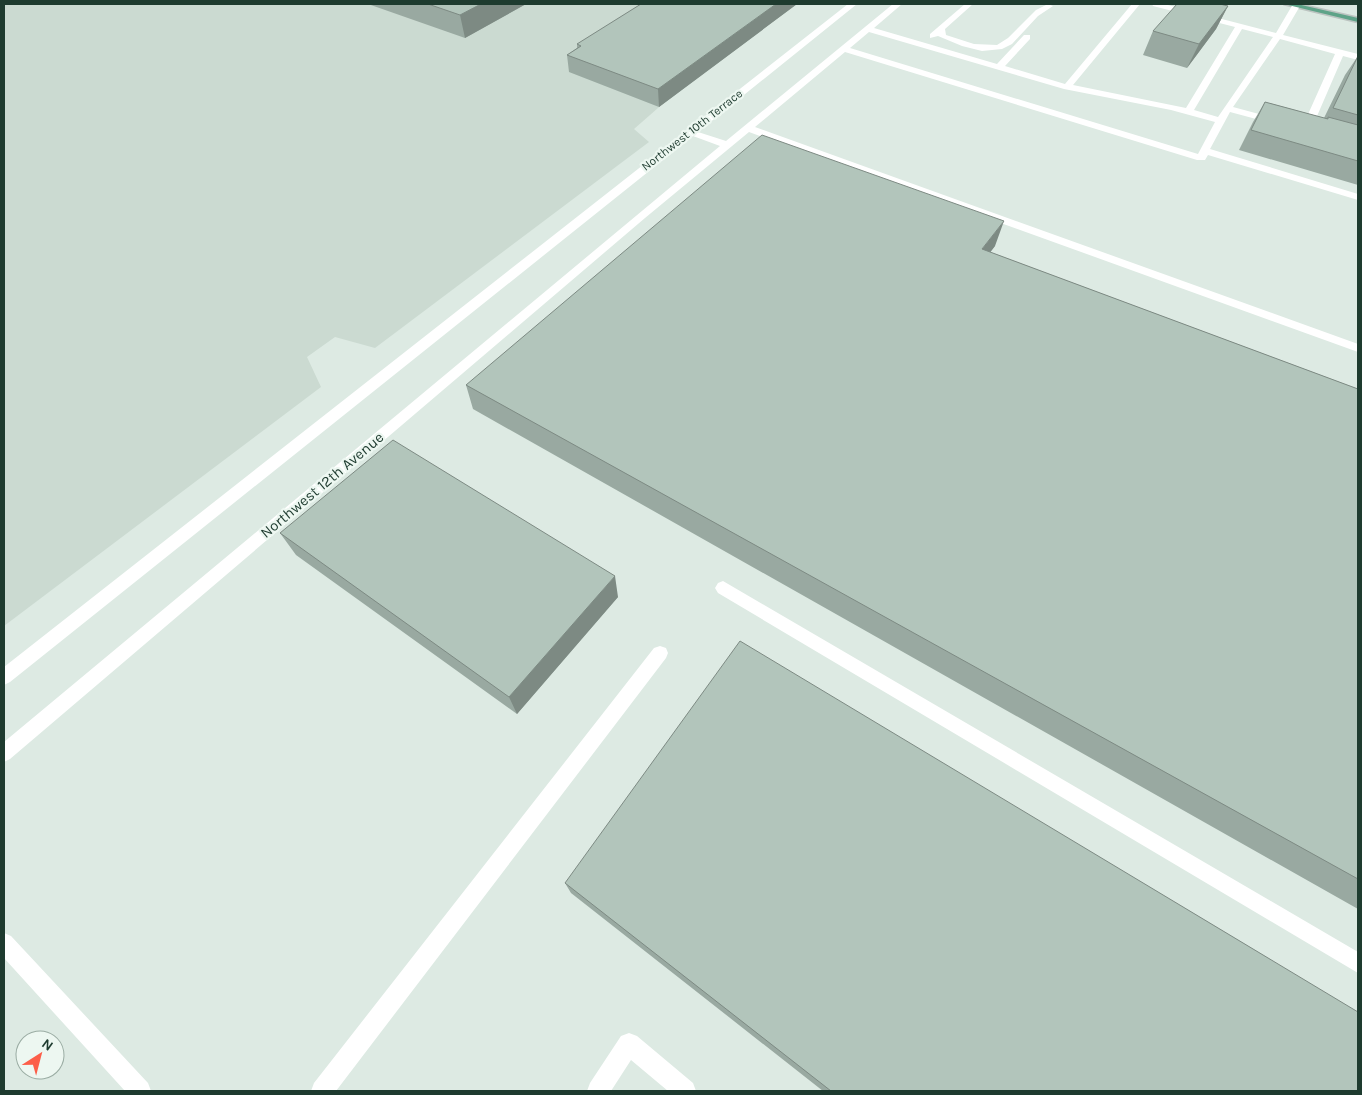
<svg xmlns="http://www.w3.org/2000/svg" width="1362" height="1095" viewBox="0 0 1362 1095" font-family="Karla,sans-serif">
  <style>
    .built { fill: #cbdad1 }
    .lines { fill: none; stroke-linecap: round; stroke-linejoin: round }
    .major-casing { stroke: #bcc4c1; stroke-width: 3 }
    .minor { fill: #fff; fill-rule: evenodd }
    .major { fill: #5ea388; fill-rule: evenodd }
    .wall { fill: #99a9a1 }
    .shaded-wall { fill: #7d8a83 }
    .building { fill: #b2c5bb; stroke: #7d8a83 }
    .labels { text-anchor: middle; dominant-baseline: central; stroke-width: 4.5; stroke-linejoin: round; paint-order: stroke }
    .far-street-label { font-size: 12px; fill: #1e3b2f; stroke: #edf7f1 }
    .street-label { font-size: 15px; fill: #1e3b2f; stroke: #edf7f1 }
  </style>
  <rect width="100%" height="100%" fill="#ddeae3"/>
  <path class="built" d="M4,4H797L674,94L634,129L649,142L375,348L335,337L307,357L321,387L4,626Z"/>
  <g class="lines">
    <g class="major-casing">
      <path id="major" d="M1284,4H1297L1358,18V22Z"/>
    </g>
    <path class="minor" d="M848,4H857L698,132L726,141L893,4H902L874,28L997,64L1024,35H1030V39L1005,66L1065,84L1132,4H1140L1073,85L1186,108L1235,27L1153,6L1152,4H1164L1276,33L1293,4H1299L1300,6L1283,35L1358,54V60L1343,56L1311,130L1306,133L1303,132L1301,130L1335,54L1280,39L1233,107L1278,119L1280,121L1275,124L1230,112L1210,149L1358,194V200L1208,155L1205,160H1197L845,52L755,127L1358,344V352L749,132L645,218L10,759L4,762V742L720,146L693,136L10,682L4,685V667ZM1242,29L1273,37L1218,117L1194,110ZM869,32L1064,89L1171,110L1215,122L1198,154L850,48Z
      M965,4H973L945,29L946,35L974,44L997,45L1008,38L1036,10L1048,4L1053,6L1038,16L1012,44L1002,49L982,51L962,46L938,36L930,38V34Z
      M723,581L1358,952V973L718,593L715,588L718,583Z
      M660,646L666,648L668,653L666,658L336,1091H311L314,1083L654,648Z
      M4,933L11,936L148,1083L151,1091H125L4,958Z
      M629,1033L637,1036L693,1083L696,1091H668L631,1060L611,1091H587L590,1083L621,1036Z"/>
    <use href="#major" class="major"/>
  </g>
  <path class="wall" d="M368,4H526L465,38Z
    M797,4L659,107L569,72L567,55L577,48V44Z
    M1228,6L1216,29L1187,68L1143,55L1153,31Z
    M1358,56V185L1239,150L1253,122L1265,102L1324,118L1345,75Z
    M995,246L990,252L1358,389V909L473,409L466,385Z
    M280,533L618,597L517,714L296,555Z
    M565,883L1358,1091H823L571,893Z"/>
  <path class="shaded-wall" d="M481,4H526L465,38L460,15Z
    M776,4H797L659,107L658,89Z
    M1228,6L1216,29L1187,68L1199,44Z
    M1004,221L995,246L973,275L982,249Z
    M615,576L618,597L517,714L509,697Z"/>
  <path class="building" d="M428,4H481L460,15Z
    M641,4H776L658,89L567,55L581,46L577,44Z
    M1177,4H1220L1228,6L1199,44L1153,31Z
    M1358,56V115L1333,108Z
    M1265,102L1328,119V117L1358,125V161L1251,130Z
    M762,135L1004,221L982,249L1358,389V879L466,385Z
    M393,440L615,576L509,697L280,533Z
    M740,641L1358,1012V1091H831L565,883Z"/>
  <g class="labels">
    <g class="far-street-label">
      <text transform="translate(692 130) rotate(-38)">Northwest 10th Terrace</text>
    </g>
    <g class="street-label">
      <text transform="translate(322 485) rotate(-40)">Northwest 12th Avenue</text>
    </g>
  </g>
  <rect width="1362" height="1095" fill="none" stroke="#1e3b2f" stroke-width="10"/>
  <g transform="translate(40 1055) rotate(36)"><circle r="24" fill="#edf7f1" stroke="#9aaca3"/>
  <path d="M0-4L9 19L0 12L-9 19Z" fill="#fc5e49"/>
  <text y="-8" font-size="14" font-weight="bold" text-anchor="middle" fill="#1e3b2f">N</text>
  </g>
</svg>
